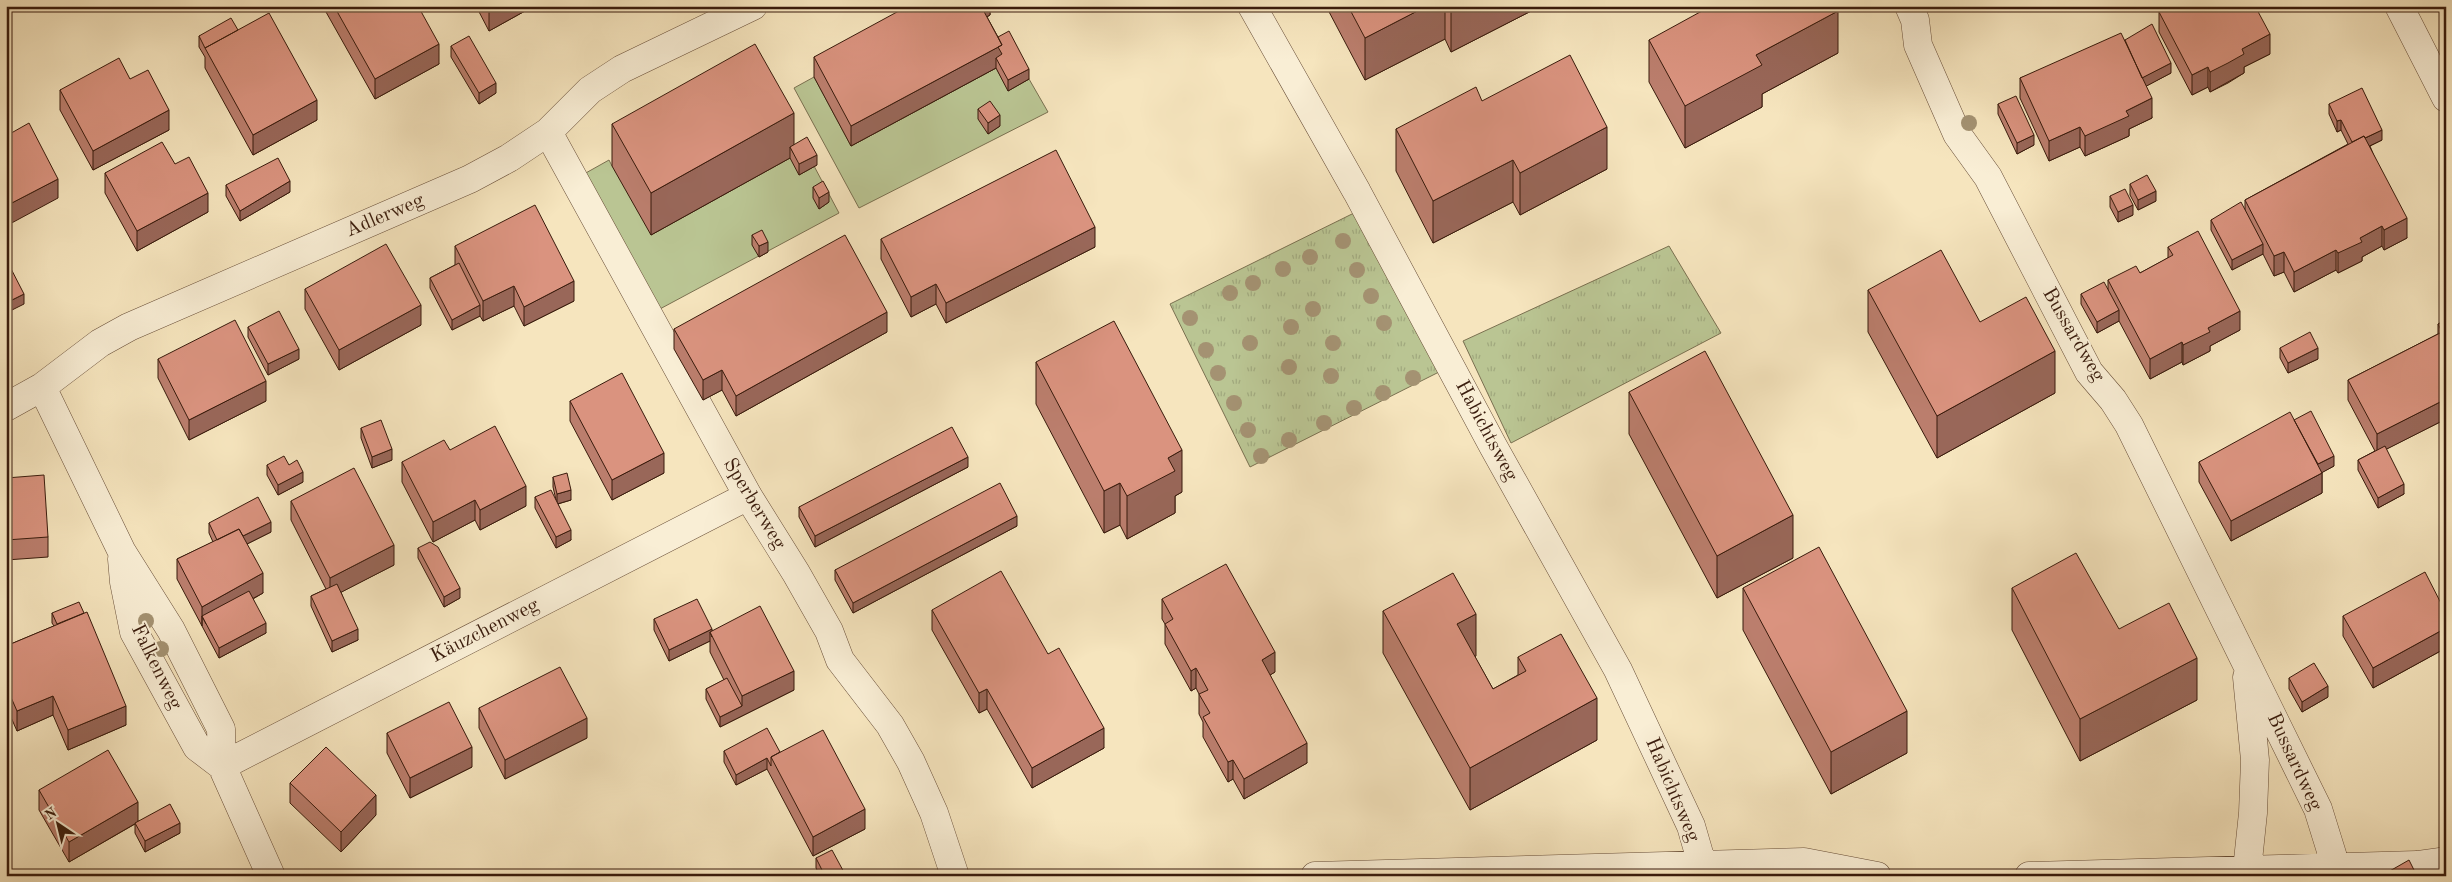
<svg xmlns="http://www.w3.org/2000/svg" width="2452" height="882" viewBox="0 0 2452 882" font-family="'Old Standard TT',serif">
  <style>
    .grass { fill: url(#grass-tufts); stroke: #7a7050 }
    .garden { fill: #bac593; stroke: #7a7050 }
    .lines { fill: none; stroke-linecap: round; stroke-linejoin: round }
    .street-casing { stroke: #684e38; stroke-width: 29 }
    .street { stroke: #f9eed5; stroke-width: 28 }
    .tree { fill: #a49272 }
    .wall { fill: #bb7e6d; stroke: #391b0c }
    .shaded-wall { fill: #996759; stroke: #391b0c }
    .building { fill: #da937f; stroke: #391b0c }
    .labels { text-anchor: middle; dominant-baseline: central; stroke-width: 4; stroke-linejoin: round; paint-order: stroke }
    .street-label { font-size: 20px; fill: #391b0c; stroke: #f9eed5 }
  </style>
  <defs>
    <pattern id="grass-tufts" width="24" height="20" patternUnits="userSpaceOnUse" patternTransform="scale(1.25)"><rect width="24" height="20" fill="#bac593"/><path d="M3 7l-1-3M5 7V3M7 7l1-3M15 17l-1-3M17 17v-4M19 17l1-3" fill="none" stroke="#a1a97e"/></pattern>
  </defs>
  <rect width="100%" height="100%" fill="#f6e5be"/>
  <filter id="stains"><feTurbulence type="fractalNoise" baseFrequency=".004" numOctaves="4"/><feColorMatrix values="0 0 0 0 .2 0 0 0 0 .09 0 0 0 0 .02 0 0 0 .5 -.17"/></filter>
  <radialGradient id="worn" r=".72"><stop offset=".6" stop-color="#630" stop-opacity="0"/><stop offset="1" stop-color="#630" stop-opacity=".3"/></radialGradient>
  <path class="grass" d="M1354,213L1439,372L1250,467L1170,304Z
    M1669,246L1721,333L1511,443L1463,341Z"/>
  <path class="garden" d="M996,68L1008,90L1029,79L1048,112L859,208L794,88L814,77L851,146Z
    M790,157L799,174L814,166L839,213L658,310L584,174L609,160L612,166Z"/>
  <g class="lines">
    <g class="street-casing">
      <path id="street" d="M1252,6L1357,192L1493,446L1618,670L1691,826L1702,864
        M1909,6L1915,20L1918,45L1957,134L1988,177L2089,372L2113,400L2129,425L2318,809L2336,867
        M2399,6L2446,98
        M548,132L748,496L796,573L829,631L840,660L890,725L911,762L934,813L955,876
        M42,387L122,552L171,630L221,729L222,766L271,876
        M6,407L42,387L100,343L129,327L470,179L509,158L548,132L590,90L622,69L753,6
        M122,559L124,582L134,632L197,747L222,766
        M222,766L748,496
        M2247,870L2253,813L2255,760L2247,677
        M1315,876L1804,862L1877,876
        M2029,876L2417,865L2446,861"/>
    </g>
    <use href="#street" class="street"/>
  </g>
  <g class="tree">
    <circle cx="1969" cy="123" r="8"/>
    <circle cx="1343" cy="241" r="8"/>
    <circle cx="1310" cy="257" r="8"/>
    <circle cx="1283" cy="269" r="8"/>
    <circle cx="1357" cy="270" r="8"/>
    <circle cx="1253" cy="283" r="8"/>
    <circle cx="1230" cy="293" r="8"/>
    <circle cx="1371" cy="296" r="8"/>
    <circle cx="1313" cy="309" r="8"/>
    <circle cx="1190" cy="318" r="8"/>
    <circle cx="1384" cy="323" r="8"/>
    <circle cx="1291" cy="327" r="8"/>
    <circle cx="1250" cy="343" r="8"/>
    <circle cx="1333" cy="343" r="8"/>
    <circle cx="1206" cy="350" r="8"/>
    <circle cx="1289" cy="367" r="8"/>
    <circle cx="1218" cy="373" r="8"/>
    <circle cx="1331" cy="376" r="8"/>
    <circle cx="1413" cy="378" r="8"/>
    <circle cx="1383" cy="393" r="8"/>
    <circle cx="1234" cy="403" r="8"/>
    <circle cx="1354" cy="408" r="8"/>
    <circle cx="1324" cy="423" r="8"/>
    <circle cx="1248" cy="430" r="8"/>
    <circle cx="1289" cy="440" r="8"/>
    <circle cx="1261" cy="456" r="8"/>
    <circle cx="146" cy="621" r="8"/>
    <circle cx="161" cy="649" r="8"/>
  </g>
  <path class="wall" d="M326,6H418L439,64L375,99L326,12Z
    M476,6H534L489,31Z
    M990,6V15L987,17L998,37L1029,79L1008,91L996,68L851,146L814,77V57Z
    M1327,6H1539V7L1451,52L1445,39L1365,80L1327,8Z
    M2159,12L2270,54L2244,67V73L2228,83L2210,92L2208,87L2192,95L2159,32Z
    M238,30L317,120L253,155L205,68V57L199,47V36Z
    M1649,40L1838,53L1762,94V107L1685,148L1649,82Z
    M2125,40L2171,73L2146,86L2152,118L2129,129V136L2085,156L2080,147L2049,161L2020,98V78Z
    M451,46L496,93L479,104L451,57Z
    M130,79L169,130L93,170L60,110V90Z
    M1482,101L1607,169L1520,215L1513,202L1433,243L1396,171V129Z
    M1998,104L2034,145L2017,154L1998,114Z
    M2329,104L2382,140L2370,146L2407,238L2384,250L2382,246L2362,257V261L2338,273L2336,270L2294,292L2284,272L2274,276L2263,254L2232,270L2211,230V220L2245,210V200L2348,144L2341,130L2337,132L2329,114Z
    M978,109L1000,126L988,134L978,119Z
    M612,124L794,145L817,165L799,175L790,158L651,235L612,166Z
    M175,164L208,212L137,251L105,193V173Z
    M2130,184L2156,201L2138,210L2130,195Z
    M226,185L290,192L240,221L226,196Z
    M813,187L829,202L819,209L813,198Z
    M2110,196L2133,215L2118,222L2110,207Z
    M752,235L768,252L759,257L752,245Z
    M881,239L1095,247L946,323L936,304L911,317L881,259Z
    M455,246L574,301L524,326L514,306L483,321L480,316L452,330L430,288V278L455,265Z
    M2168,247L2240,330L2210,346V351L2183,365L2182,362L2150,379L2119,321L2097,333L2081,304V294L2108,290V280L2140,273L2168,258Z
    M305,289L421,325L339,370L305,309Z
    M1868,290L1980,322L2055,393L1937,458L1868,332Z
    M2446,320V419L2386,449L2404,494L2378,508L2358,470V460L2375,451L2348,400V380L2438,334V324Z
    M248,327L299,359L268,375L248,337Z
    M674,329L887,332L736,416L722,390L703,400L674,349Z
    M2280,348L2318,359L2288,373L2280,358Z
    M158,359L266,401L189,440L158,378Z
    M1036,362L1182,492L1175,496V513L1127,539L1120,525L1104,533L1036,404Z
    M1629,392L1793,558L1717,598L1629,434Z
    M570,401L664,473L612,500L570,421Z
    M2294,420L2334,466L2322,472V493L2231,541L2199,482V462Z
    M361,428L392,460L372,468L361,438Z
    M450,450L526,506L480,530L475,520L433,542L402,482V462Z
    M267,465H289L303,482L278,495L267,475Z
    M968,467L815,547L799,517V507Z
    M553,477L571,500L558,504L571,540L556,548L535,508V497L556,500L553,487Z
    M6,478L48,537V557L6,560Z
    M291,501L394,565L341,592L358,640L332,652L311,606V596L326,589L291,520Z
    M209,523L271,532L247,544L263,593L253,599L266,633L219,658L177,579V559L213,542L209,533Z
    M1017,526L853,613L835,580V570Z
    M418,548L460,598L444,607L418,558Z
    M1743,588L1907,753L1831,794L1743,630Z
    M2012,588L2119,629L2197,700L2080,761L2012,630Z
    M1162,599L1275,672L1270,675L1307,763L1244,799L1233,779L1228,782L1203,737V722L1199,714V694L1196,688L1191,691L1165,644V624L1162,619Z
    M932,610L1048,654L1104,748L1032,788L987,709L979,713L932,630Z
    M1383,611L1476,656L1475,657L1493,689L1518,675V657L1597,740L1470,810L1383,653Z
    M52,613L126,725L68,750L53,715L17,731L6,706V646L54,626L52,623Z
    M2343,616L2446,648L2373,688L2343,636Z
    M654,619L712,630L794,690L720,727L706,699V689L724,680L710,652V641L669,661L654,630Z
    M2289,678L2328,697L2302,712L2289,689Z
    M479,708L587,738L505,779L479,728Z
    M387,733L472,767L410,798L387,753Z
    M724,751L780,752L865,829L813,856L767,769L736,785L724,762Z
    M290,783L376,815L341,852L290,803Z
    M39,790L138,821L180,833L145,852L135,833V824L69,862L39,810Z
    M816,858L846,876H820L816,868Z"/>
  <path class="shaded-wall" d="M497,6H534L489,31V11Z
    M987,6H990V15L979,21V11Z
    M1427,6H1445V39L1365,80V38Z
    M1459,6H1539V7L1451,52V10Z
    M1838,11V53L1762,94V107L1685,148V106L1756,55Z
    M2270,34V54L2244,67V73L2210,92V72L2242,49Z
    M439,44V64L375,99V79Z
    M1002,45V65L996,58V68L851,146V126Z
    M2171,63V73L2139,90V79Z
    M2208,67V87L2192,95V75Z
    M1029,69V79L1008,91V80Z
    M496,83V93L479,104V93Z
    M2152,98V118L2129,129V136L2085,156V136L2126,111Z
    M317,100V120L253,155V135Z
    M169,110V130L93,170V151Z
    M794,113V154L790,147V158L651,235V193Z
    M1000,115V126L988,134V123Z
    M2341,120V130L2337,132V121Z
    M1607,127V169L1520,215V173Z
    M2080,127V147L2049,161V141Z
    M2382,130V140L2353,154V144Z
    M2034,135V145L2017,154V143Z
    M817,155V165L799,175V164Z
    M1513,160V202L1433,243V201Z
    M58,179V198L6,226V206Z
    M290,181V192L240,221V211Z
    M2156,191V201L2138,210V200Z
    M829,192V202L819,209V198Z
    M208,193V212L137,251V231Z
    M2133,205V215L2118,222V212Z
    M2407,218V238L2384,250V230Z
    M2382,226V246L2362,257V261L2338,273V253L2360,238Z
    M1095,227V247L946,323V303Z
    M768,242V252L759,257V246Z
    M2263,244V254L2232,270V260Z
    M2336,250V270L2294,292V272Z
    M2284,252V272L2274,276V256Z
    M574,281V301L524,326V307Z
    M936,284V304L911,317V297Z
    M514,286V306L483,321V301Z
    M24,294V304L6,313V303Z
    M421,305V325L339,370V350Z
    M480,305V316L452,330V320Z
    M2119,310V321L2097,333V322Z
    M2240,311V330L2210,346V351L2183,365V345L2208,328Z
    M887,312V332L736,416V396Z
    M2182,342V362L2150,379V359Z
    M2318,348V359L2288,373V363Z
    M299,349V359L268,375V364Z
    M2055,351V393L1937,458V416Z
    M722,370V390L703,400V380Z
    M266,381V401L189,440V420Z
    M2446,399V419L2377,454V434Z
    M392,449V460L372,468V457Z
    M1182,450V492L1175,496V513L1127,539V496L1168,458Z
    M664,453V473L612,500V480Z
    M2334,456V466L2314,477V466Z
    M968,457V467L815,547V536Z
    M303,472V482L278,495V485Z
    M2322,473V493L2231,541V521Z
    M1120,483V525L1104,533V491Z
    M2404,484V494L2378,508V498Z
    M526,486V506L480,530V510Z
    M571,490V500L557,504V494Z
    M475,500V520L433,542V522Z
    M1793,515V558L1717,598V556Z
    M1017,516V526L853,613V603Z
    M271,522V532L221,557V547Z
    M571,530V540L556,548V537Z
    M394,545V565L330,598V578Z
    M263,573V593L206,624L202,616V626V607Z
    M460,588V598L444,607V597Z
    M1476,614V656L1457,666V624Z
    M266,623V633L219,658V648Z
    M2446,628V648L2373,688V668Z
    M358,629V640L332,652V641Z
    M712,629V637L710,632V641L669,661V650Z
    M1275,652V672L1262,680V660Z
    M2197,658V700L2080,761V719Z
    M1196,668V688L1191,691V671Z
    M794,671V690L720,727V717L742,706V696Z
    M2328,686V697L2302,712V702Z
    M987,689V709L979,713V693Z
    M53,696V715L17,731V711Z
    M1597,698V740L1470,810V768Z
    M126,706V725L68,750V730Z
    M1907,711V753L1831,794V752Z
    M587,718V738L505,779V760Z
    M1104,728V748L1032,788V768Z
    M1307,743V763L1244,799V779Z
    M472,747V767L410,798V778Z
    M767,758V769L736,785V775Z
    M1233,760V779L1228,782V762Z
    M376,795V815L341,852V832Z
    M138,802V822L69,862V842Z
    M865,809V829L813,856V837Z
    M11,817V827L6,830V819Z
    M180,823V833L145,852V841Z"/>
  <path class="building" d="M334,6H418L439,44L375,79Z
    M487,6H497L489,11Z
    M908,6H981L1002,45L851,126L814,57Z
    M1348,6H1427L1365,38Z
    M1449,6H1459L1451,10Z
    M1711,6H1836L1838,11L1756,55L1762,65L1685,106L1649,40Z
    M2169,6H2255L2270,34L2242,49L2244,54L2228,63L2210,72L2208,67L2192,75L2159,12Z
    M269,13L317,100L253,135L205,48Z
    M231,18L238,30L205,48L199,36Z
    M2152,24L2171,63L2142,78L2125,40Z
    M1009,31L1029,69L1008,80L996,58L1002,54L998,47L1002,45L998,37Z
    M2121,33L2152,98L2126,111L2129,116L2085,136L2080,127L2049,141L2020,78Z
    M469,36L496,83L479,93L451,46Z
    M755,44L794,113L651,193L612,124Z
    M1570,55L1607,127L1520,173L1513,160L1433,201L1396,129L1476,87L1482,101Z
    M119,58L130,79L148,70L169,110L93,151L60,90Z
    M2362,88L2382,130L2365,138L2364,136L2352,142L2341,120L2337,121L2329,104Z
    M2016,96L2034,135L2017,143L1998,104Z
    M990,101L1000,115L988,123L978,109Z
    M29,123L58,179L6,206V136Z
    M2364,136L2407,218L2384,230L2382,226L2360,238L2362,242L2338,253L2336,250L2294,272L2284,252L2274,256L2245,200Z
    M807,137L817,155L799,164L790,147Z
    M162,142L175,164L189,157L208,193L137,231L105,173Z
    M1056,150L1095,227L946,303L936,284L911,297L881,239Z
    M278,158L290,181L240,211L226,185Z
    M2147,175L2156,191L2138,200L2130,184Z
    M823,181L829,192L819,198L813,187Z
    M2125,189L2133,205L2118,212L2110,196Z
    M2241,202L2263,244L2232,260L2211,220Z
    M535,205L574,281L524,307L514,286L483,301L455,246Z
    M762,230L768,242L759,246L752,235Z
    M2198,231L2240,311L2208,328L2210,332L2183,345L2182,342L2150,359L2108,280L2136,266L2140,273L2173,255L2168,247Z
    M845,235L887,312L736,396L722,370L703,380L674,329Z
    M386,244L421,305L339,350L305,289Z
    M1941,250L1980,322L2026,297L2055,351L1937,416L1868,290Z
    M6,259L24,294L6,303Z
    M459,263L480,305L452,320L430,278Z
    M2104,282L2119,310L2097,322L2081,294Z
    M279,311L299,349L268,364L248,327Z
    M235,320L266,381L189,420L158,359Z
    M2446,320V340L2438,324Z
    M1114,321L1182,450L1168,458L1175,471L1127,496L1120,483L1104,491L1036,362Z
    M2310,332L2318,348L2288,363L2280,348Z
    M2440,333L2446,345V399L2377,434L2348,380Z
    M1705,351L1793,515L1717,556L1629,392Z
    M622,373L664,453L612,480L570,401Z
    M2311,411L2334,456L2318,464L2294,420Z
    M2290,412L2322,473L2231,521L2199,462Z
    M381,420L392,449L372,457L361,428Z
    M495,426L526,486L480,510L475,500L433,522L402,462L444,440L450,450Z
    M952,427L968,457L815,536L799,507Z
    M2385,446L2404,484L2378,498L2358,460Z
    M284,456L289,465L297,460L303,472L278,485L267,465Z
    M354,468L394,545L330,578L291,501Z
    M567,473L571,490L557,494L553,477Z
    M44,475L48,537L6,540V478Z
    M1000,483L1017,516L853,603L835,570Z
    M551,490L571,530L556,537L535,497Z
    M258,497L271,522L243,536L239,529L217,540L209,523Z
    M239,529L263,573L202,607L177,559Z
    M430,542L438,547L460,588L444,597L418,548Z
    M1819,547L1907,711L1831,752L1743,588Z
    M2076,553L2119,629L2169,603L2197,658L2080,719L2012,588Z
    M1226,564L1275,652L1262,660L1307,743L1244,779L1233,760L1228,762L1203,717L1210,713L1199,694L1208,690L1196,668L1191,671L1165,624L1173,619L1162,599Z
    M1001,571L1048,654L1059,648L1104,728L1032,768L987,689L979,693L932,610Z
    M2425,572L2446,613V628L2373,668L2343,616Z
    M1453,573L1476,614L1457,624L1493,689L1526,671L1518,657L1561,634L1597,698L1470,768L1383,611Z
    M337,584L358,629L332,641L311,596Z
    M249,591L266,623L219,648L202,616Z
    M697,599L712,629L669,650L654,619Z
    M79,602L84,613L57,624L52,613Z
    M760,606L794,671L742,696L710,632Z
    M87,612L126,706L68,730L53,696L17,711L6,686V646Z
    M2314,663L2328,686L2302,702L2289,678Z
    M560,667L587,718L505,760L479,708Z
    M727,678L742,706L720,717L706,689Z
    M449,702L472,747L410,778L387,733Z
    M767,728L780,752L771,757V766L767,758L736,775L724,751Z
    M823,730L865,809L813,837L771,757Z
    M326,747L376,795L341,832L290,783Z
    M108,750L138,802L69,842L39,790Z
    M170,804L180,823L145,841L135,823Z
    M6,806L11,817L6,819Z
    M832,850L846,876H825L816,858Z
    M2409,860L2417,876H2381Z"/>
  <g class="labels">
    <g class="street-label">
      <text transform="translate(385 216) rotate(-23)">Adlerweg</text>
      <text transform="translate(2073 335) rotate(60)">Bussardweg</text>
      <text transform="translate(1486 431) rotate(62)">Habichtsweg</text>
      <text transform="translate(754 504) rotate(59)">Sperberweg</text>
      <text transform="translate(485 631) rotate(-27)">Käuzchenweg</text>
      <text transform="translate(156 667) rotate(64)">Falkenweg</text>
      <text transform="translate(2294 762) rotate(65)">Bussardweg</text>
      <text transform="translate(1672 790) rotate(67)">Habichtsweg</text>
    </g>
  </g>
  <rect width="2452" height="882" fill="none" stroke="#f6e5be" stroke-width="25"/>
  <rect x="8" y="8" width="2437" height="867" fill="none" stroke="#391b0c" stroke-width="2.5"/>
  <rect x="12" y="12" width="2427" height="857" fill="none" stroke="#391b0c"/>
  <g transform="translate(58 824) rotate(325)" stroke="#f9eed5" stroke-width="4" paint-order="stroke">
  <path d="M0-4L9 19L0 12L-9 19Z" fill="#391b0c"/>
  <text y="-8" font-size="14" font-weight="bold" text-anchor="middle" fill="#391b0c">N</text>
  </g>
  <rect width="100%" height="100%" filter="url(#stains)"/>
  <rect width="100%" height="100%" fill="url(#worn)"/>
</svg>
